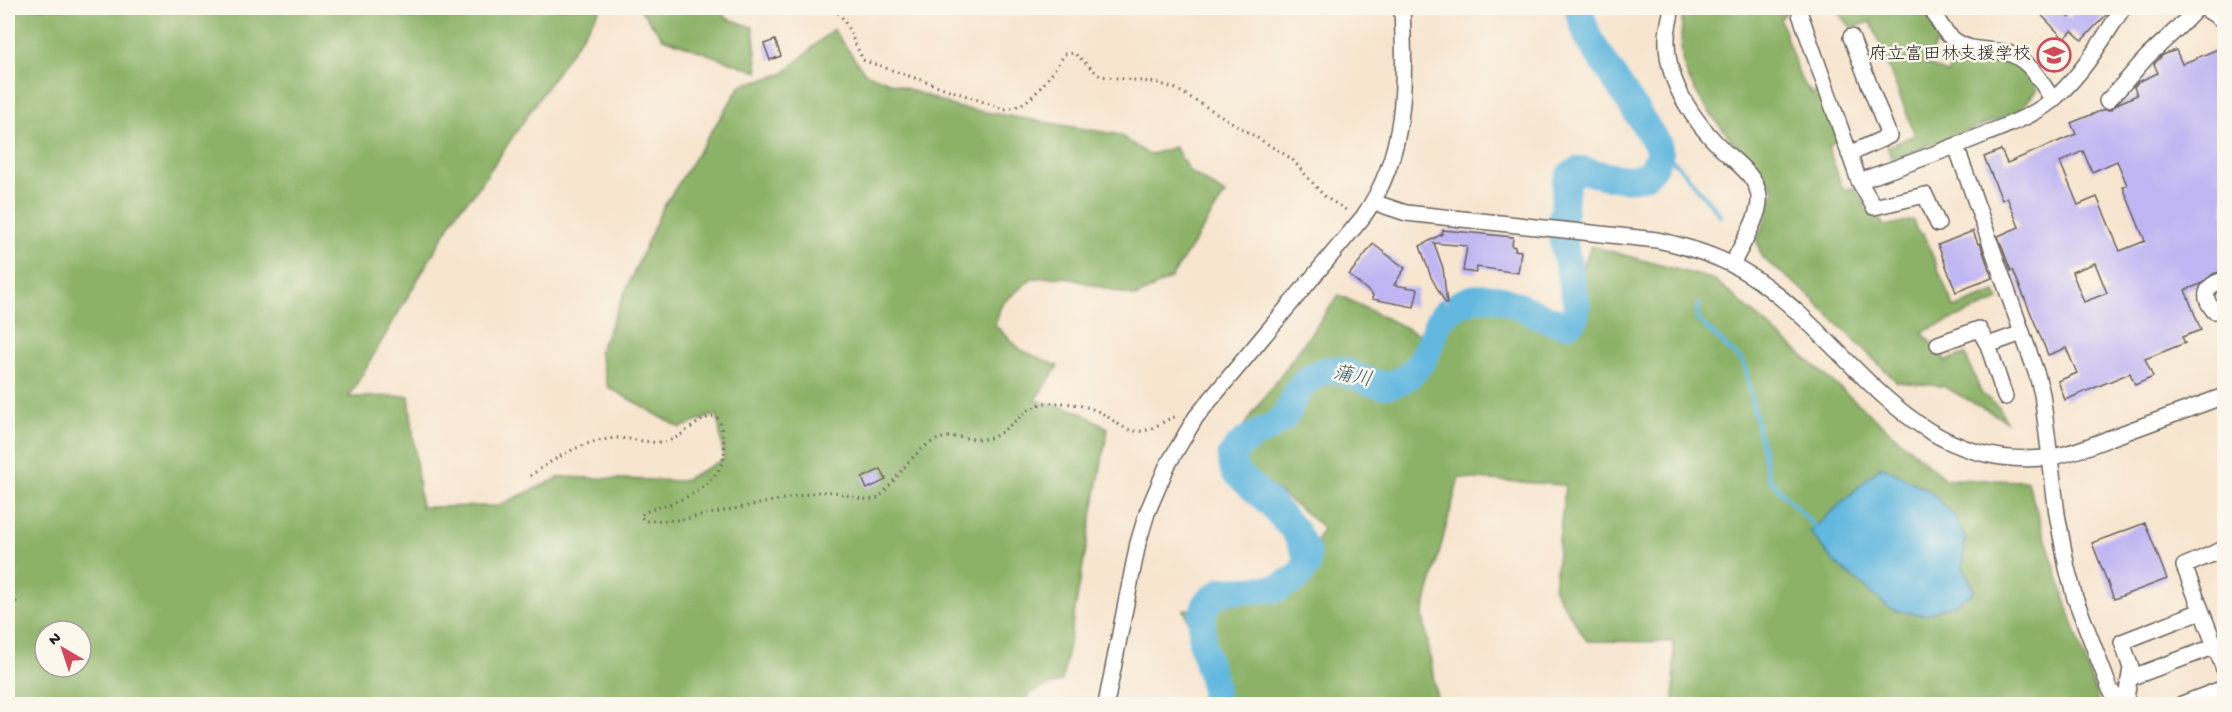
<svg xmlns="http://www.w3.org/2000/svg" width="2232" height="712" viewBox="0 0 2232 712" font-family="'Gochi Hand','Klee One',sans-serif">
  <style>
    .forest { fill: #8cb268; stroke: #546742; stroke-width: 1.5; fill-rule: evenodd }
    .water { fill: #62b8df; stroke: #3f6a7e; stroke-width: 1.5 }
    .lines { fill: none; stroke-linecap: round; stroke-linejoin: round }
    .stream { stroke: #62b8df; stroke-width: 4.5 }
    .river { stroke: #62b8df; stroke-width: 28 }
    .building { fill: #bfb6f3; fill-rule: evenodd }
    .minor-casing { stroke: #69625b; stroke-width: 18 }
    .path { stroke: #69625b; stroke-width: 3; stroke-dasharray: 1.5 4.5; stroke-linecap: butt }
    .minor { stroke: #fff; stroke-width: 15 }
    .labels { text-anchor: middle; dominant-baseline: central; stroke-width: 5; stroke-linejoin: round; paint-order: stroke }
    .poi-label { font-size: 18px; fill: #1c1c1c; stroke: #fbf7ec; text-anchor: end }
    .water-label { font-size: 20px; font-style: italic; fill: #385a6a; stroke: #fbf7ec }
  </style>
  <rect width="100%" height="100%" fill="#fbf7ec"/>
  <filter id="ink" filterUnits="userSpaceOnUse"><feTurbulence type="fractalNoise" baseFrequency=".0167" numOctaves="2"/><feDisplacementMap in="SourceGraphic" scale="12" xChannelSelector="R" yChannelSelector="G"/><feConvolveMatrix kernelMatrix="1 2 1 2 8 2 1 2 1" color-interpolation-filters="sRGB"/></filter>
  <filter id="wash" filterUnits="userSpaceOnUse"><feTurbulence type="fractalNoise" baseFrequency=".008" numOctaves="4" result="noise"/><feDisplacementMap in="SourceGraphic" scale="24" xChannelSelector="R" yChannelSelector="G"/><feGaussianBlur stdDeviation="1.35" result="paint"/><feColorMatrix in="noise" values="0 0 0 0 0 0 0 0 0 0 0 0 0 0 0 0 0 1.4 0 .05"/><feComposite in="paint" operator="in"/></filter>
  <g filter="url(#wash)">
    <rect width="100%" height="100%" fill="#f7e5cf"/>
    <path class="forest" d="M8,8H601L473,195L459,209L349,397L409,396L421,507L497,506L561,477L682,481L724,459L717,414L680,428L608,387L599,351L662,209L741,85L783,74L833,29L865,73L956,107L1120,135L1149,155L1175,147L1189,171L1225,194L1171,278L1136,297L1065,277L1032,278L1001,305L995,325L1021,350L1058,366L1035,400L1078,411L1108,428L1062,681L1029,693V704H882L870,698L861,704H8ZM45,631H81V667H45Z
      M639,8H719L726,18L753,27L758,72L663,38Z
      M1683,8H1790L1780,19L1801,80L1812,94L1820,91L1839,139L1828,147L1843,189L1855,188L1870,215L1877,214L1884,226L1913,220L1917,231L1924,235L1954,308L1995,292L1999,300L1922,332L1946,361L1965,354L1982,394L1999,407L2006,421L1943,386L1897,382L1802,289L1762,258L1757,241L1766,219L1774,188C1748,157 1688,98 1682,58C1680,41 1682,24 1683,8Z
      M1826,8H1923L1939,37L1926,64L1947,73L1960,49L2019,63L2031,78L2037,90L2018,112L1892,159L1887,147L1915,135L1871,22L1851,27L1836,10Z
      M1591,246L1715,280L1945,479L2027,481L2099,704H1674V642L1587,641L1554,590L1565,485L1459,478L1423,614L1438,704H1217L1209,669L1184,610L1290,597L1323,527L1226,450L1339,295L1418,334L1461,299L1566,314Z"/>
    <path class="water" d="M1881,466L1928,490L1956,517L1965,539L1963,566L1974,591L1958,603L1925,615L1892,610L1834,562L1810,532Z"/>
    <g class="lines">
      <path class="stream" d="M1660,153L1677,164L1721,216
        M1698,304L1697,319L1744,363L1769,479L1815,527"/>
      <path class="river" d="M1213,704L1215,689L1202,643V616L1207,602L1223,591L1276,589L1297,578L1306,567L1307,554L1295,531L1269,502L1234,471L1231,457C1245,432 1267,435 1284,417C1290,410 1292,400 1297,392C1305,380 1320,369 1335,370C1357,372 1377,393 1400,381C1417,373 1426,355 1432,339C1434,333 1436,326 1439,321C1447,309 1463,301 1476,298C1505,292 1539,321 1567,324L1575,318L1577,305L1560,227L1564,210L1566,184L1570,175L1581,170C1598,174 1638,187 1651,170C1655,166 1657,158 1660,153L1658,145L1588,38L1578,8"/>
    </g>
    <g id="blocks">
      <path class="building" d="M2035,8H2058L2069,18L2080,8H2101L2107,14L2082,40L2072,31L2064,39Z
        M775,40L781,56L770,60L764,44Z
        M2218,49L2224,66V270L2213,274L2201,284L2185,290L2201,330L2182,337L2185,343L2145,359L2153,377L2135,385L2130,373L2065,400L2058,381L2077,373L2066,348L2048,355L2013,270L2011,271L1998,236L2019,227L2007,197L2002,200L1984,157L2001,150L2007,163L2076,134L2071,123L2103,110H2110L2119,103L2137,95L2134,87L2138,82L2158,73L2154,64L2163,55L2176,50L2182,64ZM2083,151L2092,172L2117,161L2127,185L2123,187L2145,241L2120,251L2097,197L2078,205L2060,162ZM2095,263L2107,293L2084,302L2072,272Z
        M1443,230L1513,237L1512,246L1515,247V250L1521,251L1518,273L1477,267L1476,273L1463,271L1467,246L1434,243L1443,268L1447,304H1446L1431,277L1420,246L1442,234Z
        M1973,231L1978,244L1980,243L1992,278L1956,292L1938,245Z
        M1373,244L1405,268L1394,285L1418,289L1414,307L1372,299L1373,295L1349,275Z
        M881,469L886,480L867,489L862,478Z
        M2145,523L2167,579L2114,599L2092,543Z"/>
    </g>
  </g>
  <g filter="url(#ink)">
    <use href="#blocks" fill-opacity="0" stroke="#69625b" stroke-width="1.5"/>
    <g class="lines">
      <g class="minor-casing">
        <path id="minor" d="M1672,8C1670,19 1666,32 1667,44C1668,85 1695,123 1724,151C1737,163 1758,178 1759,197C1761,216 1740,247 1732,265
          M1931,8C1941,28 1952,46 1977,49C1989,51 2002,50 2013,55C2032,63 2042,84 2053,100
          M2204,8L2224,21
          M1800,14L1859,181C1902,166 1946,150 1988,133C2012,123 2038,114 2057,96C2085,71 2103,38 2123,8
          M2107,101C2122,87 2133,72 2146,58C2163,41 2182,26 2197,8
          M1956,146L2037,375L2042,394L2057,514L2067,568L2075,598L2110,689L2120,704
          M1849,154L1889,136L1851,37
          M1859,181L1874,207L1925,195L1938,224
          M1373,202L1406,213L1657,240C1690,247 1722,257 1750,275C1851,340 1905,470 2044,458C2070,455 2094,444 2118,435C2154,422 2189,409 2224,396
          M2224,280C2206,285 2201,296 2214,311H2224
          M1938,344L1979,329L1988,345L2005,397
          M1988,345L2022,333
          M2224,549L2184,566L2224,669
          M2130,678L2216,646
          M1106,704L1138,543L1147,513L1167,466L1196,417L1363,217C1408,153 1405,83 1402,8
          M2125,704L2131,668L2122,642L2201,611
          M2182,704L2224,688"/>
      </g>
      <path class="path" d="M834,8L844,20L863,60L1004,109C1033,108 1050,74 1065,54L1074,53L1100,76L1158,83L1176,89L1210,109L1292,159L1324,196L1349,212
        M530,476C556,457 584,440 617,438C634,438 650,445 668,441C685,436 698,417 716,416C722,423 722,433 724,442C729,475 697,494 670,504C659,508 650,508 640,516L645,521L679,520L818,492C825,492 832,491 839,493C852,496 864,502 878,498C899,479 918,438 950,437C964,436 982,443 995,436C1010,428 1025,409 1041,404C1045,402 1054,403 1059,403C1072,403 1087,406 1099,412C1111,417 1123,431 1136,431C1152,433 1163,419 1178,416
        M8,592L16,602L8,617"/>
      <use href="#minor" class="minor"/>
    </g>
  </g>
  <defs>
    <g id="school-ring" transform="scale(1.725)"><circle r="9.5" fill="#fbf7ec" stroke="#d1495b" stroke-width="1.5"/><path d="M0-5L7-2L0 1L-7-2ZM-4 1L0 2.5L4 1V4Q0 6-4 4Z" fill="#d1495b"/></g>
  </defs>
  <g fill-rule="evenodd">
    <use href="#school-ring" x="2054" y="55"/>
  </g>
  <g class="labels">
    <g class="poi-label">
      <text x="2031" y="55">府立富田林支援学校</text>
    </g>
    <g class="water-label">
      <text transform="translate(1352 378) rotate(12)">蒲川</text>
    </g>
  </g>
  <rect width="2232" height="712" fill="none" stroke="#fbf7ec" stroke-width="30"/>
  <g transform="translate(63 649) rotate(321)"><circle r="28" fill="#fbf7ec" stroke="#a29f99" stroke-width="1.5"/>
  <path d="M0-4.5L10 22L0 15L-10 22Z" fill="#d1495b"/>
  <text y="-9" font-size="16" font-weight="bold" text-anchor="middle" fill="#1c1c1c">N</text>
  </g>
</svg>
